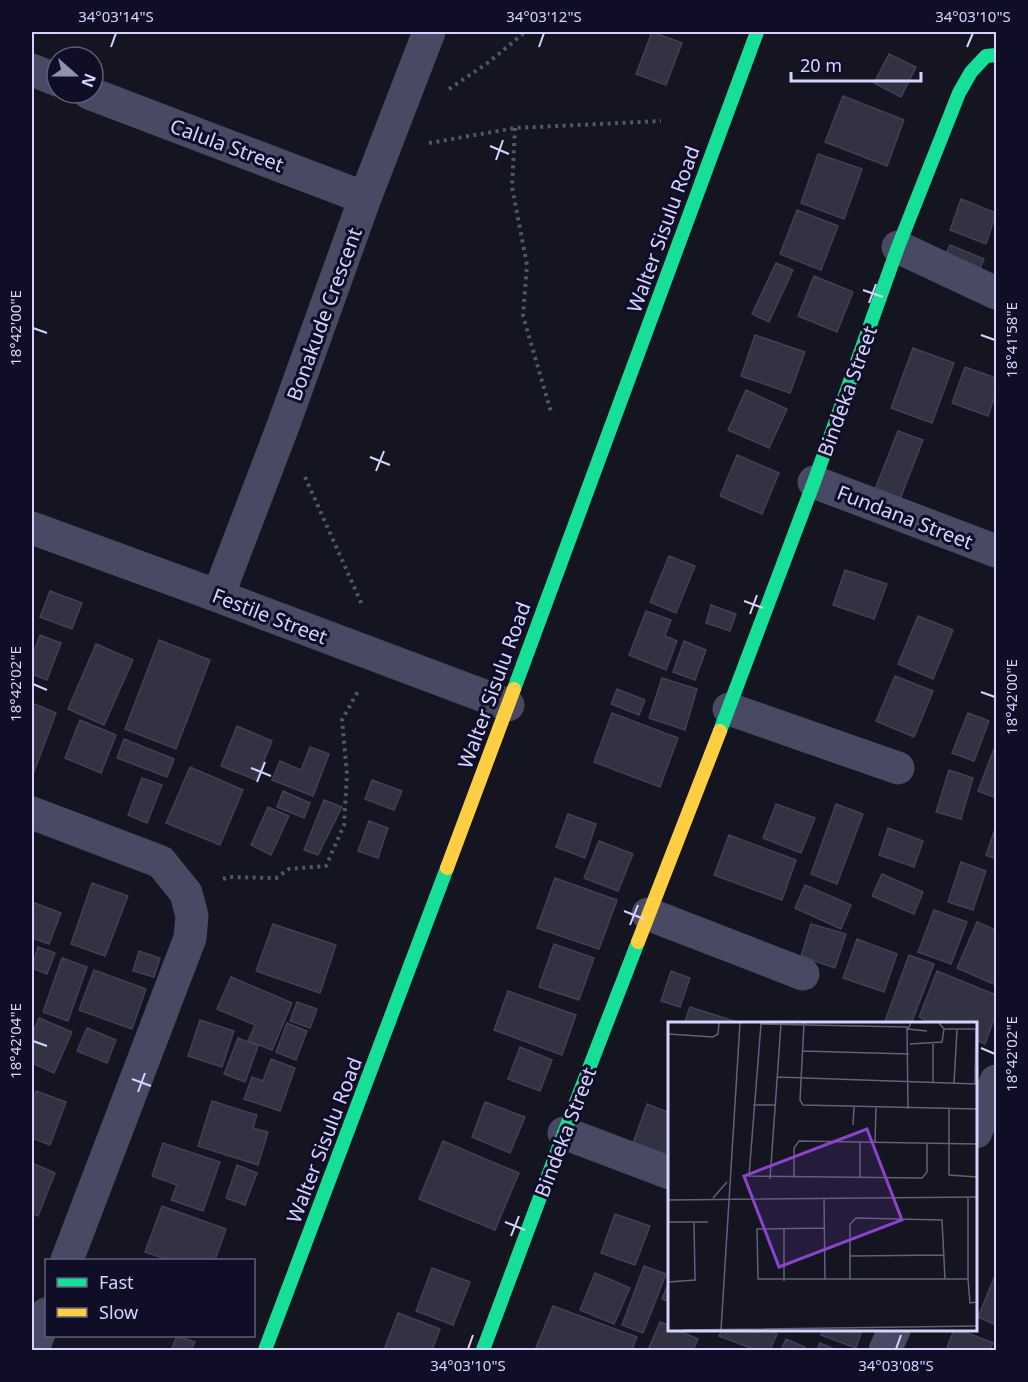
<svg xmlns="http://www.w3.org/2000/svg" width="1028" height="1382" viewBox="0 0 1028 1382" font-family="'Noto Sans',sans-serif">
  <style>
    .building { fill: #333243; stroke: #413f55; stroke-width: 1.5 }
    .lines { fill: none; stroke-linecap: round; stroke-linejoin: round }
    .path { stroke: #495b68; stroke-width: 4; stroke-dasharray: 3 4.5; stroke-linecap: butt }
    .street { stroke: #484962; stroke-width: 33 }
    .fast { stroke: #16e098; stroke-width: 14 }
    .slow { stroke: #ffcf43; stroke-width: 14 }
    .ticks { fill: none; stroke: #d6d4ff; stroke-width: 2 }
    .labels { text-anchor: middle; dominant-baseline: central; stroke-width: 6; stroke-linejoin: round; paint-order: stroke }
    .street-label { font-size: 20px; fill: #d6d4ff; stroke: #100e27 }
    .inset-road { fill: none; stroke: #62617a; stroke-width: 1.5 }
    .view { fill: #8945c9; fill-opacity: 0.15; stroke: #8945c9; stroke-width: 3 }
    .inset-edge { fill: none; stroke: #d6d4ff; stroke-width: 3 }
    .neatline { fill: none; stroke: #d6d4ff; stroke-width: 2 }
    .ticks-label { font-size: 15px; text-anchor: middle; fill: #d6d4ff }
  </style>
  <rect width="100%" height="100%" fill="#151421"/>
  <path class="building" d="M652,32L682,43L666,85L636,74Z
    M889,54L916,67L901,97L874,83Z
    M843,96L904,120L887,166L825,142Z
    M818,154L862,169L844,219L801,203Z
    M961,199L996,213L986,244L950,230Z
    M797,210L838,226L821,270L780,254Z
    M950,245L984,259L977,276L943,261Z
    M776,263L793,270L769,322L752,314Z
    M814,276L853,292L837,332L798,316Z
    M755,335L805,352L790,393L741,376Z
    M913,348L954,363L932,423L891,408Z
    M965,367L996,378V393L988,416L952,403Z
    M746,390L787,409L769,448L728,430Z
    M898,431L923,440L897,507L872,497Z
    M737,455L779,473L762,514L720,496Z
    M669,556L695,566L676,613L650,602Z
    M845,570L887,584L874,619L833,605Z
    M50,591L82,603L72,629L40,617Z
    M711,605L736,614L730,631L706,623Z
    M646,611L671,620L665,636L677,641L666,670L629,655Z
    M918,616L953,630L933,679L898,664Z
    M40,635L61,643L47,680L32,674V657Z
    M159,640L210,660L176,749L125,729Z
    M684,641L706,650L695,680L673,672Z
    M96,644L133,660L104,725L68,709Z
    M895,676L933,691L914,737L876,721Z
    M662,678L697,689L685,730L649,718Z
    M617,689L645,700L639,715L611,704Z
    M32,703L56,713L32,777Z
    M612,713L678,738L660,787L594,762Z
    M968,713L989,721L974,761L952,753Z
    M80,720L116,735L101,773L65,758Z
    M237,726L272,741L256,780L221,766Z
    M124,739L174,759L167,777L117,758Z
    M310,747L329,754L313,796L272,780L280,761L301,770Z
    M994,749L996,750V798L978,791Z
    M190,767L243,790L220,845L166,823Z
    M949,770L973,778L961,819L936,812Z
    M142,778L162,785L147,823L128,815Z
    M372,780L402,791L394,810L365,799Z
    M283,791L310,803L304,818L277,807Z
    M324,800L342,807L318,855L304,850Z
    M776,804L815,818L801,853L763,838Z
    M836,804L863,814L837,884L811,874Z
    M268,807L289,816L271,855L251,845Z
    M568,814L596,824L585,858L556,847Z
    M369,821L388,828L378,858L358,851Z
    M996,826V859L986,855Z
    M888,828L923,841L914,867L879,855Z
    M729,835L796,860L782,900L714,875Z
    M599,841L633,854L618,891L584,878Z
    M961,862L986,871L973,910L948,902Z
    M882,874L923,892L914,914L872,896Z
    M555,878L617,900L599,949L537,928Z
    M92,883L128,896L105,956L71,944Z
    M805,885L851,905L841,929L795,908Z
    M32,902L61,913L49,944L32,938Z
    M934,910L967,922L951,964L918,952Z
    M977,922L996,930V985L957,968Z
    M273,924L336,945L320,993L256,971Z
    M811,924L846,934L835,968L801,956Z
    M857,939L897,954L884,992L843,978Z
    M554,944L594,958L579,1000L539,987Z
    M38,947L55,953L47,974L32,968Z
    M139,951L160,958L154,977L133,971Z
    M909,955L934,964L911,1024H884Z
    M62,958L87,967L68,1021L43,1012Z
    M94,970L146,989L132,1029L79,1010Z
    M671,971L690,978L680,1007L661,1001Z
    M937,971L996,995V1013L985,1044L976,1040V1024H935L919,1017Z
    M231,977L292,1003L272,1050L248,1041L255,1025L217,1009Z
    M508,991L576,1015L562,1055L494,1030Z
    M297,1002L317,1009L310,1028L290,1021Z
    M690,1007L734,1021V1024H684Z
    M39,1018L72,1032L54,1073L32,1063V1035Z
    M200,1020L234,1031L222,1067L188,1056Z
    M287,1023L307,1031L296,1060L276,1052Z
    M87,1028L116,1040L107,1063L77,1051Z
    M238,1038L258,1046L245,1082L224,1074Z
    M520,1047L552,1060L540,1091L508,1079Z
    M271,1059L295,1068L280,1111L244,1099L252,1077L263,1081Z
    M36,1091L66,1102L50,1145L32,1138V1103Z
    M212,1101L257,1115L253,1128L268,1132L258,1165L198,1146Z
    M485,1102L525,1117L510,1153L472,1137Z
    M647,1104L670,1113V1160L632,1146Z
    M443,1141L519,1173L495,1230L419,1199Z
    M163,1143L220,1162L203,1211L171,1200L177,1185L152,1176Z
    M32,1163L55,1173L38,1216L32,1213Z
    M237,1165L257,1173L245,1205L226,1198Z
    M162,1206L226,1229L215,1260H169L145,1252Z
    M615,1214L650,1226L635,1265L601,1253Z
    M644,1266L666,1274L643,1333L622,1325Z
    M432,1268L470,1282L453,1325L416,1311Z
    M595,1273L630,1288L614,1324L580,1310Z
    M996,1273V1325L978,1317Z
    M670,1279V1302L662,1299Z
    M553,1306L637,1337L632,1350H535Z
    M398,1313L440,1329L432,1350H384Z
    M660,1322L670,1326V1330H677L698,1339L693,1350H648Z
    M722,1330H767L777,1334L770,1350H756L719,1336Z
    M823,1330H862L856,1348L821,1335Z
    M954,1330H960L993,1343L990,1350H946Z
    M177,1336L195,1342L191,1350H171Z
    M786,1339L805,1347L803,1350H781Z
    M820,1343L837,1350H817Z"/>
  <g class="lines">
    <path class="path" d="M449,89L489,62L525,32
      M515,128L512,187L527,265L523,316L551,412
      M429,143L515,128L661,121
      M305,477L363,607
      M223,879L229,877L276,878L289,869L326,866L344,825L347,774L342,720L358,691"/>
    <path class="street" d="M32,70L57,80
      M89,93L365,198
      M898,247L996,293
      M814,482L996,551
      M32,528L218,596L508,705
      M218,596L283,426L365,198L429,32
      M729,709L898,768
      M32,813L161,862L186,893L192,916L190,938L67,1260
      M648,914L803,974
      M976,1132L996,1081
      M564,1133L670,1173
      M33,1350L46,1314
      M885,1350L894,1330"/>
    <path class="fast" d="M514,689L757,32
      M720,731L814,482L898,247L959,93L971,72L986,56L996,55
      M265,1350L447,868
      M483,1350L564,1133L638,942"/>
    <path class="slow" d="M447,868L514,689
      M638,942L720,731"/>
  </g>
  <path class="ticks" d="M111,47L116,33M539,47L544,33M967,47L973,33M490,146L509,154M496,160L503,140M863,290L883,297M869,303L876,284M33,328L47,333M981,335L995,340M370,457L390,465M376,471L384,451M744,601L763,608M750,614L757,595M33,684L47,690M981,692L995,697M251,768L271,776M257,782L265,762M624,911L644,919M630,925L638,905M33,1041L47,1046M981,1048L995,1054M132,1079L151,1086M138,1092L145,1073M505,1222L525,1230M511,1236L519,1216M468,1349L473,1335M896,1349L901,1335"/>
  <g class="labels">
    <g class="street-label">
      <text transform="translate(227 145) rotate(20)">Calula Street</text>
      <text transform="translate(663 229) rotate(-70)">Walter Sisulu Road</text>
      <text transform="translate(324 314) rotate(-70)">Bonakude Crescent</text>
      <text transform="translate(847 391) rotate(-70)">Bindeka Street</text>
      <text transform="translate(905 517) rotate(21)">Fundana Street</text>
      <text transform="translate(270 616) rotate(21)">Festile Street</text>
      <text transform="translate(494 685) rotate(-70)">Walter Sisulu Road</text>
      <text transform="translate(565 1132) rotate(-69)">Bindeka Street</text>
      <text transform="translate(324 1140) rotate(-69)">Walter Sisulu Road</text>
    </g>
  </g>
  <g transform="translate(668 1022)">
    <rect width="309" height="309" fill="#151421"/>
    <path class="inset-road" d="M136,1L132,78L135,83L309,87M243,1L240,7L259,9M276,7H309M0,12L45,15L50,12L51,1M242,22L274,20L276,7L271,1M265,22V60M134,29L241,32M109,55L309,62M286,61L289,8M307,62L308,7M85,83H108M240,87L239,5L93,2L81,154L254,156L259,150V122M281,87V153L309,155M185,103L186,85M192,120V156M207,121L208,86M126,156V126L131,119L309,122M102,157L113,2M300,175V257L302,281L309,280M45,176L59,160M156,176L157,258M0,178L309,175M0,200H40M156,206L89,207L90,257H300M182,234L276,233M182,257V202L188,196L274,198L277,257M116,259V206M0,260L27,258L26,201M16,308L309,304M53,308L72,1"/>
    <path class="view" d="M199,107L234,198L111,245L76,154Z"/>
    <rect width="309" height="309" class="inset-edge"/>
  </g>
  <rect width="1028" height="1382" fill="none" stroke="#100e27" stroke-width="66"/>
  <rect x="45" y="1259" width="210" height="78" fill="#100e27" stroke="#5f5d7d" stroke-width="1.5"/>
  <rect x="57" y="1278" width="30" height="9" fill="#16e098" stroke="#5f5d7d" stroke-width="1.5"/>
  <text x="99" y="1289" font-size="18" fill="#d6d4ff">Fast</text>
  <rect x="57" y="1308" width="30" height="9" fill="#ffcf43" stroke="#5f5d7d" stroke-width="1.5"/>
  <text x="99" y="1319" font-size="18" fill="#d6d4ff">Slow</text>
  <g transform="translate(75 75) rotate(111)"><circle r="28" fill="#100e27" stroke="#5f5d7d" stroke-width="1.5"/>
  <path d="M0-4.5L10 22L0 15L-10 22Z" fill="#9291b1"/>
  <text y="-9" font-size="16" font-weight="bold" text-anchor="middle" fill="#d6d4ff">N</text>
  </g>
  <path d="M791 72v9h130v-9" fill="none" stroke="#d6d4ff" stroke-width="3"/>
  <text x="800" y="72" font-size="18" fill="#d6d4ff" stroke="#100e27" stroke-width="4.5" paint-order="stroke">20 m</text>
  <rect x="33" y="33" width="962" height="1316" class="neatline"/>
  <g class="ticks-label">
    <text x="116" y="22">34°03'14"S</text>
    <text x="544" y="22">34°03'12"S</text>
    <text x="973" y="22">34°03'10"S</text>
    <text transform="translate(16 328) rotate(-90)" y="5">18°42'00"E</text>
    <text transform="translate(1012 340) rotate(-90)" y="5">18°41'58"E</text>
    <text transform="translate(16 684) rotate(-90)" y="5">18°42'02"E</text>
    <text transform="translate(1012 697) rotate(-90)" y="5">18°42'00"E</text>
    <text transform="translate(16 1041) rotate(-90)" y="5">18°42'04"E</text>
    <text transform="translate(1012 1054) rotate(-90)" y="5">18°42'02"E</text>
    <text x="468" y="1371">34°03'10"S</text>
    <text x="896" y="1371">34°03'08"S</text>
  </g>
</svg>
